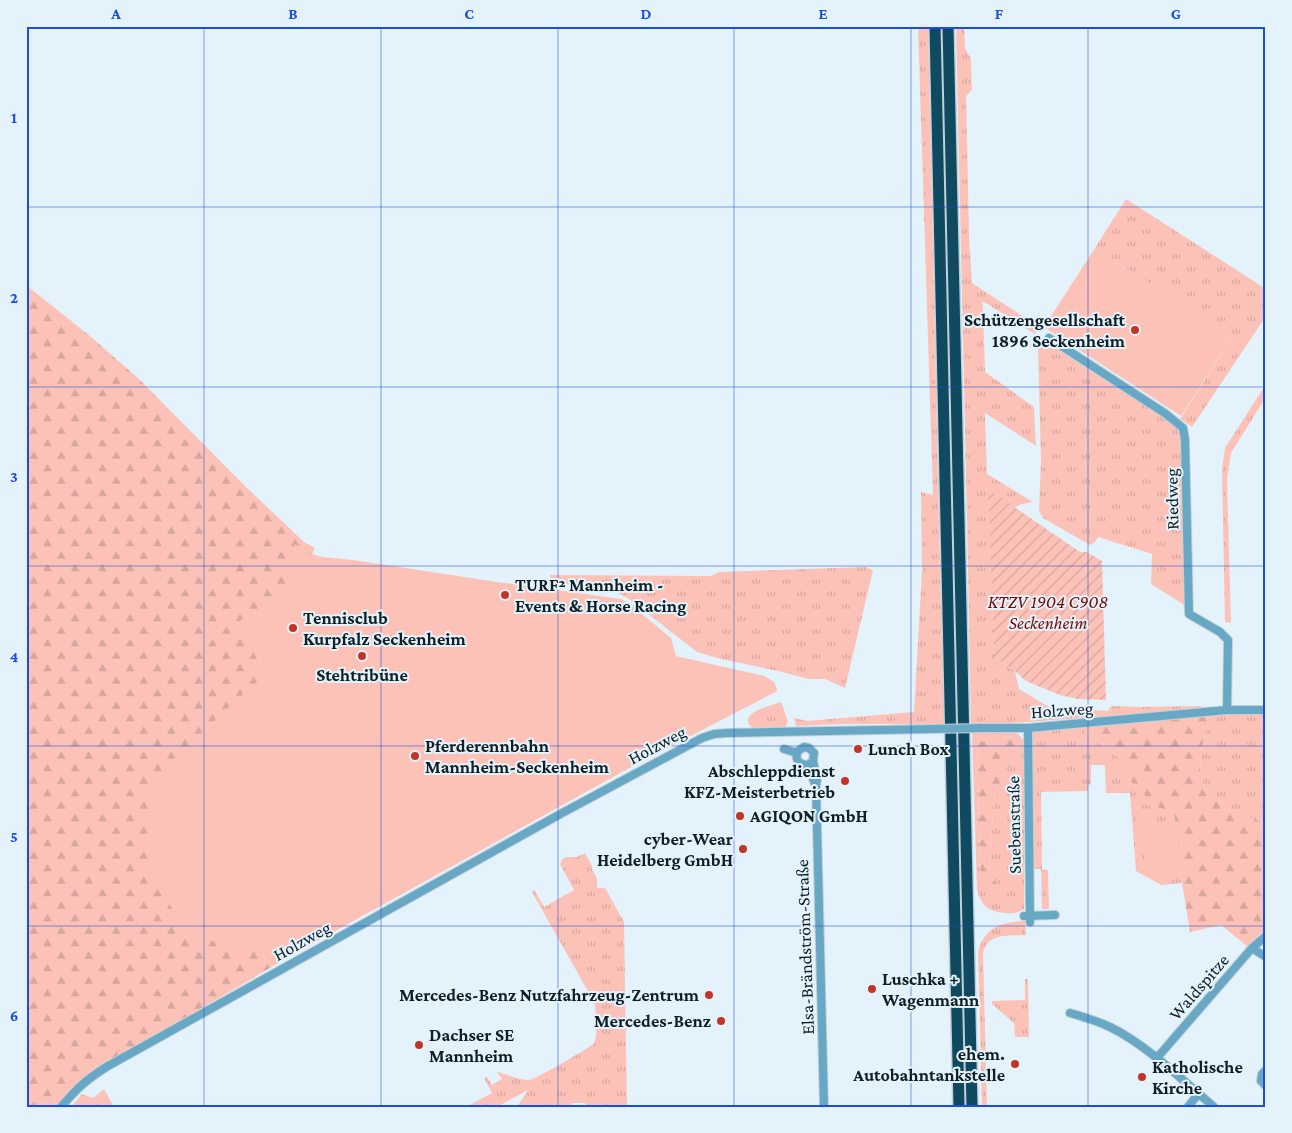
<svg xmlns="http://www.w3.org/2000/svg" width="1292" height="1133" viewBox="0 0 1292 1133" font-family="'Crimson Pro',serif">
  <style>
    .grass { fill: url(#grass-tufts); fill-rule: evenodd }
    .forest { fill: url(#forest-firs) }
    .garden { fill: url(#garden-furrows) }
    .pitch { fill: #fcc2b8 }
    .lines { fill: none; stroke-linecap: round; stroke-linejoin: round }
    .minor-casing { stroke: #c2d1d9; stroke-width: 10 }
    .highway-casing { stroke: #c2d1d9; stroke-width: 14 }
    .minor { stroke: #69a8c4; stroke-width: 8 }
    .highway { stroke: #0f4a60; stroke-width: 11 }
    .minor-bridge-casing { stroke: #c2d1d9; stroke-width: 10; stroke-linecap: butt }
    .minor-bridge { stroke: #69a8c4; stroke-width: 8 }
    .grid { fill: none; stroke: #1d4ed8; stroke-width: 1; stroke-opacity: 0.55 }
    .poi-dot { fill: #c23526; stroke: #e4f3fb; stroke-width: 2 }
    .labels { text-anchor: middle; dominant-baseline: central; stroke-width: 4; stroke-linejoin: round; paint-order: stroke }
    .poi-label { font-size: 18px; font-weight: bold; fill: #101f26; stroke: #e4f3fb; text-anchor: start }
    .street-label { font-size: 18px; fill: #101f26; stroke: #e4f3fb }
    .park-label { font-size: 18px; font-style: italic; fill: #770b04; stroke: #e4f3fb }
    .neatline { fill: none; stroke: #1d4ed8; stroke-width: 2 }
    .grid-label { font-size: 16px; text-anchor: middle; font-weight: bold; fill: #1d4ed8 }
  </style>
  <defs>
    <pattern id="grass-tufts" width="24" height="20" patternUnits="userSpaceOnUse" patternTransform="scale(1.25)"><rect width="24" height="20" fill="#fcc2b8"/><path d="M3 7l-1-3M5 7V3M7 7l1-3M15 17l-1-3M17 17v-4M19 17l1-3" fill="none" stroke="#d7a69e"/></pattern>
    <pattern id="forest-firs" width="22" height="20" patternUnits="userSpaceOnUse" patternTransform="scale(1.25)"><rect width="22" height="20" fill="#fcc2b8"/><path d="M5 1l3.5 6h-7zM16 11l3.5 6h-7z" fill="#d7a69e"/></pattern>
    <pattern id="garden-furrows" width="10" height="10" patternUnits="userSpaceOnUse" patternTransform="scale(1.25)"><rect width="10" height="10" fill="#fcc2b8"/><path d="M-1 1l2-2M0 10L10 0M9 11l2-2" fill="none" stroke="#d7a69e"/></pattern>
  </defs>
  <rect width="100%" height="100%" fill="#e4f3fb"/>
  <path class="grass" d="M918,26H928L940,576L943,683L946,724H846L796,726L794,718L807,721L914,712L922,571L921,492L934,495L933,494Z
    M940,26H943L959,779L957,763Z
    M956,26H964L965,48L971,59L972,90L966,96L969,235L972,283L1038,326L1035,334L986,303L982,302L983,307L985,372L1034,407L1036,446L985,413L987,474L1033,502L1022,504L1011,509L989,502L994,657L1015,671L1019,689L1049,707L1108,711L1111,706L1140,707L1199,706L1207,708L1191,710L971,726C967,493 961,260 956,26Z
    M1126,199L1266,289V316L1192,427L1180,419L1232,337L1095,248Z
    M1047,339L1095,371C1098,377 1104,380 1110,380L1167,418L1177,427L1183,445L1186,606L1151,584L1152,554L1098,537L1095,542L1090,545L1043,518L1039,511L1041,461L1038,348L1040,342Z
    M1266,384V397L1231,453L1227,480L1231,623L1225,622L1222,469L1225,448Z
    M866,567L873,570L845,688L825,679H809L778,671L721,659L697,652L629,599L613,590L550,582V575L711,576L719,572Z
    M781,702L788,721L785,728C776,728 765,730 756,729C752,728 748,725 748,721C746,711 773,705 781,702Z
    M1228,712H1266V823L1229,810L1205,791L1200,771L1201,751L1210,715Z
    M1065,726H1080L1084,732L1122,760L1124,775L1144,794L1146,804L1174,812L1180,870L1182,883L1161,885L1136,871L1130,793H1106L1105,765H1091V784L1088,785V791L1041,792L1042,870H1048L1049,909H1042L1041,869H1034L1032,732Z
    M1009,730C1017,732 1021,735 1024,743V909C1018,913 1012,914 1005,913C989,912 980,905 977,889L972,733ZM1012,736L1019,751L995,790L989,864L991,875L1002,893L980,865L977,744Z
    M961,838L967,1107H964L958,848L959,840Z
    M585,853L592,866L591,867L597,878V888H605L624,922L627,1107H587L585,1103H572L570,1107H517L528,1090L497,1107H466L492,1093L484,1078L487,1077L492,1085L502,1079L497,1072C507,1074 518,1080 528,1080C536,1080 584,1050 594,1044C598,1031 597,1015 594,1002L532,892L534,889L544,907L574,890L560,864C564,853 569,859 577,857C579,856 583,854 585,853Z
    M1025,921L1026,935C1009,936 987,932 983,954L987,1107H982L978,952C985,927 1000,922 1025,921Z
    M1025,979H1028L1029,1037H1015L1014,1023L992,1004V1001L1025,1000Z
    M104,1089L114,1107H71L82,1094L93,1098Z"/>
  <path class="forest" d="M26,285L90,336L139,379L245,486L304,542L315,548L302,575L399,612L764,676L774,682L777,691L638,763L297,952L119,1057L96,1075L86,1088L74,1094L63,1107H26Z
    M1210,715L1201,751L1200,771L1205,791L1229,810L1266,823V931L1260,934L1248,947L1221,925L1190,932L1180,870L1174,812L1146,804L1144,794L1124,775L1122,760L1084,732L1080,726Z
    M1012,736L1019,751L995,790L989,864L991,875L1002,893L1000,900L995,901L983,880L980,865L977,743Z"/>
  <path class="garden" d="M988,489L1080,552H1087L1102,561L1106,700L1078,699L1060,695L1026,681L1015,671L994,657Z"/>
  <path class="pitch" d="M1095,248L1232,337L1181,416L1044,327Z
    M295,544L309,553L322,557L353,560L491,581L621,599L630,604L671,638L676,656L764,676L774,682L777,691L638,763L297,952L284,955L250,951L201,938L181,921L160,891L154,876L147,841L149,817L152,798L163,775L185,749L247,690L259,680L265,672L236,623L289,591L288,585Z
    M1176,823L1180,870L1146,873L1142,825Z"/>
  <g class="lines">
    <g class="minor-casing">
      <path id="minor" d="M1049,338L1166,414L1183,428L1185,440L1189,614L1220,632L1228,640L1227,710
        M982,728H1028L1227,710H1266
        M1028,728L1030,922
        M784,749L797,753
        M813,761L808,765C799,765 794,759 798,751L804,747L809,748L814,753L813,761L817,779L816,786L824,1107
        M805,765L812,776L815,784
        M1024,916L1055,915
        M1252,948L1266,957
        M1070,1013C1084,1017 1097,1021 1110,1027C1147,1045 1182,1080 1214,1107
        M1156,1059L1252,948L1266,936
        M1266,1070L1262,1074L1261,1081L1266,1086
        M61,1107C77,1088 87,1079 108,1066L564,812L702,738L714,734L727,733L931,729
        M1188,1107L1198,1094"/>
    </g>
    <g class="highway-casing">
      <path id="highway" d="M935,26L959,1107
        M948,26L972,1107"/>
    </g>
    <use href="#minor" class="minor"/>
    <use href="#highway" class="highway"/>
    <g class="minor-bridge-casing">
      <path id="minor-bridge" d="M931,729L982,728"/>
    </g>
    <use href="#minor-bridge" class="minor-bridge"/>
  </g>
  <path class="grid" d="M204,26V1107M381,26V1107M558,26V1107M734,26V1107M911,26V1107M1088,26V1107M26,207H1266M26,387H1266M26,566H1266M26,746H1266M26,926H1266"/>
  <g class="poi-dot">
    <circle cx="1135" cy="330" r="5"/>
    <circle cx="505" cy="595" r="5"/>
    <circle cx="293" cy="628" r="5"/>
    <circle cx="362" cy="656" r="5"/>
    <circle cx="858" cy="749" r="5"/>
    <circle cx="415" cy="756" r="5"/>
    <circle cx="845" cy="781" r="5"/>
    <circle cx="740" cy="816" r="5"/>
    <circle cx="743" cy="849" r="5"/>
    <circle cx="872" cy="989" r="5"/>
    <circle cx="709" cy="995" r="5"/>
    <circle cx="721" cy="1021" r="5"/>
    <circle cx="419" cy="1045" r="5"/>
    <circle cx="1015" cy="1064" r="5"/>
    <circle cx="1142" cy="1077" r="5"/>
  </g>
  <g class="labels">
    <g class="poi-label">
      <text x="1125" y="320" text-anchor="end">Schützengesellschaft<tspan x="1125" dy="21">1896 Seckenheim</tspan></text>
      <text x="515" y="585">TURF² Mannheim -<tspan x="515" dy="21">Events &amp; Horse Racing</tspan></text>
      <text x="303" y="618">Tennisclub<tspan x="303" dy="21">Kurpfalz Seckenheim</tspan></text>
      <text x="362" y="675" text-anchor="middle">Stehtribüne</text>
      <text x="425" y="746">Pferderennbahn<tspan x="425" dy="21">Mannheim-Seckenheim</tspan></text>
      <text x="868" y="749">Lunch Box</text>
      <text x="835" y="771" text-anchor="end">Abschleppdienst<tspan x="835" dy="21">KFZ-Meisterbetrieb</tspan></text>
      <text x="750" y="816">AGIQON GmbH</text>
      <text x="733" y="839" text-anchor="end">cyber-Wear<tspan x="733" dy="21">Heidelberg GmbH</tspan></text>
      <text x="882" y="979">Luschka +<tspan x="882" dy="21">Wagenmann</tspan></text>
      <text x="699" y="995" text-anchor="end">Mercedes-Benz Nutzfahrzeug-Zentrum</text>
      <text x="711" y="1021" text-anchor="end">Mercedes-Benz</text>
      <text x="429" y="1035">Dachser SE<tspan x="429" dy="21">Mannheim</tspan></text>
      <text x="1005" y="1054" text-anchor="end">ehem.<tspan x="1005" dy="21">Autobahntankstelle</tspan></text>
      <text x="1152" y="1067">Katholische<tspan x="1152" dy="21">Kirche</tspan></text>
    </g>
    <g class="street-label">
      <text transform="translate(1172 499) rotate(-91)">Riedweg</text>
      <text transform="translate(1062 710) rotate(-4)">Holzweg</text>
      <text transform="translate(657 745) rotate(-28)">Holzweg</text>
      <text transform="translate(1014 825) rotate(-91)">Suebenstraße</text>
      <text transform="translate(302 941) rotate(-29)">Holzweg</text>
      <text transform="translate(805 947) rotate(-92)">Elsa-Brändström-Straße</text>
      <text transform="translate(1199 987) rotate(-49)">Waldspitze</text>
    </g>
    <g class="park-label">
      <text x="1048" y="602">KTZV 1904 C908<tspan x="1048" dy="21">Seckenheim</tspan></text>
    </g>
  </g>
  <rect width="1292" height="1133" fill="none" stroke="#e4f3fb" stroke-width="55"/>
  <rect x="28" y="28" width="1236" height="1078" class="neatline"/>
  <g class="grid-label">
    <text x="116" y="19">A</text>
    <text x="293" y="19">B</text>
    <text x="469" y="19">C</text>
    <text x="646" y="19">D</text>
    <text x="823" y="19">E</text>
    <text x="999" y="19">F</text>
    <text x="1176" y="19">G</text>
    <text x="14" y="123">1</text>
    <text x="14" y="303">2</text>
    <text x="14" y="482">3</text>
    <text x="14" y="662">4</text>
    <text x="14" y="842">5</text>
    <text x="14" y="1021">6</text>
  </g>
</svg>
